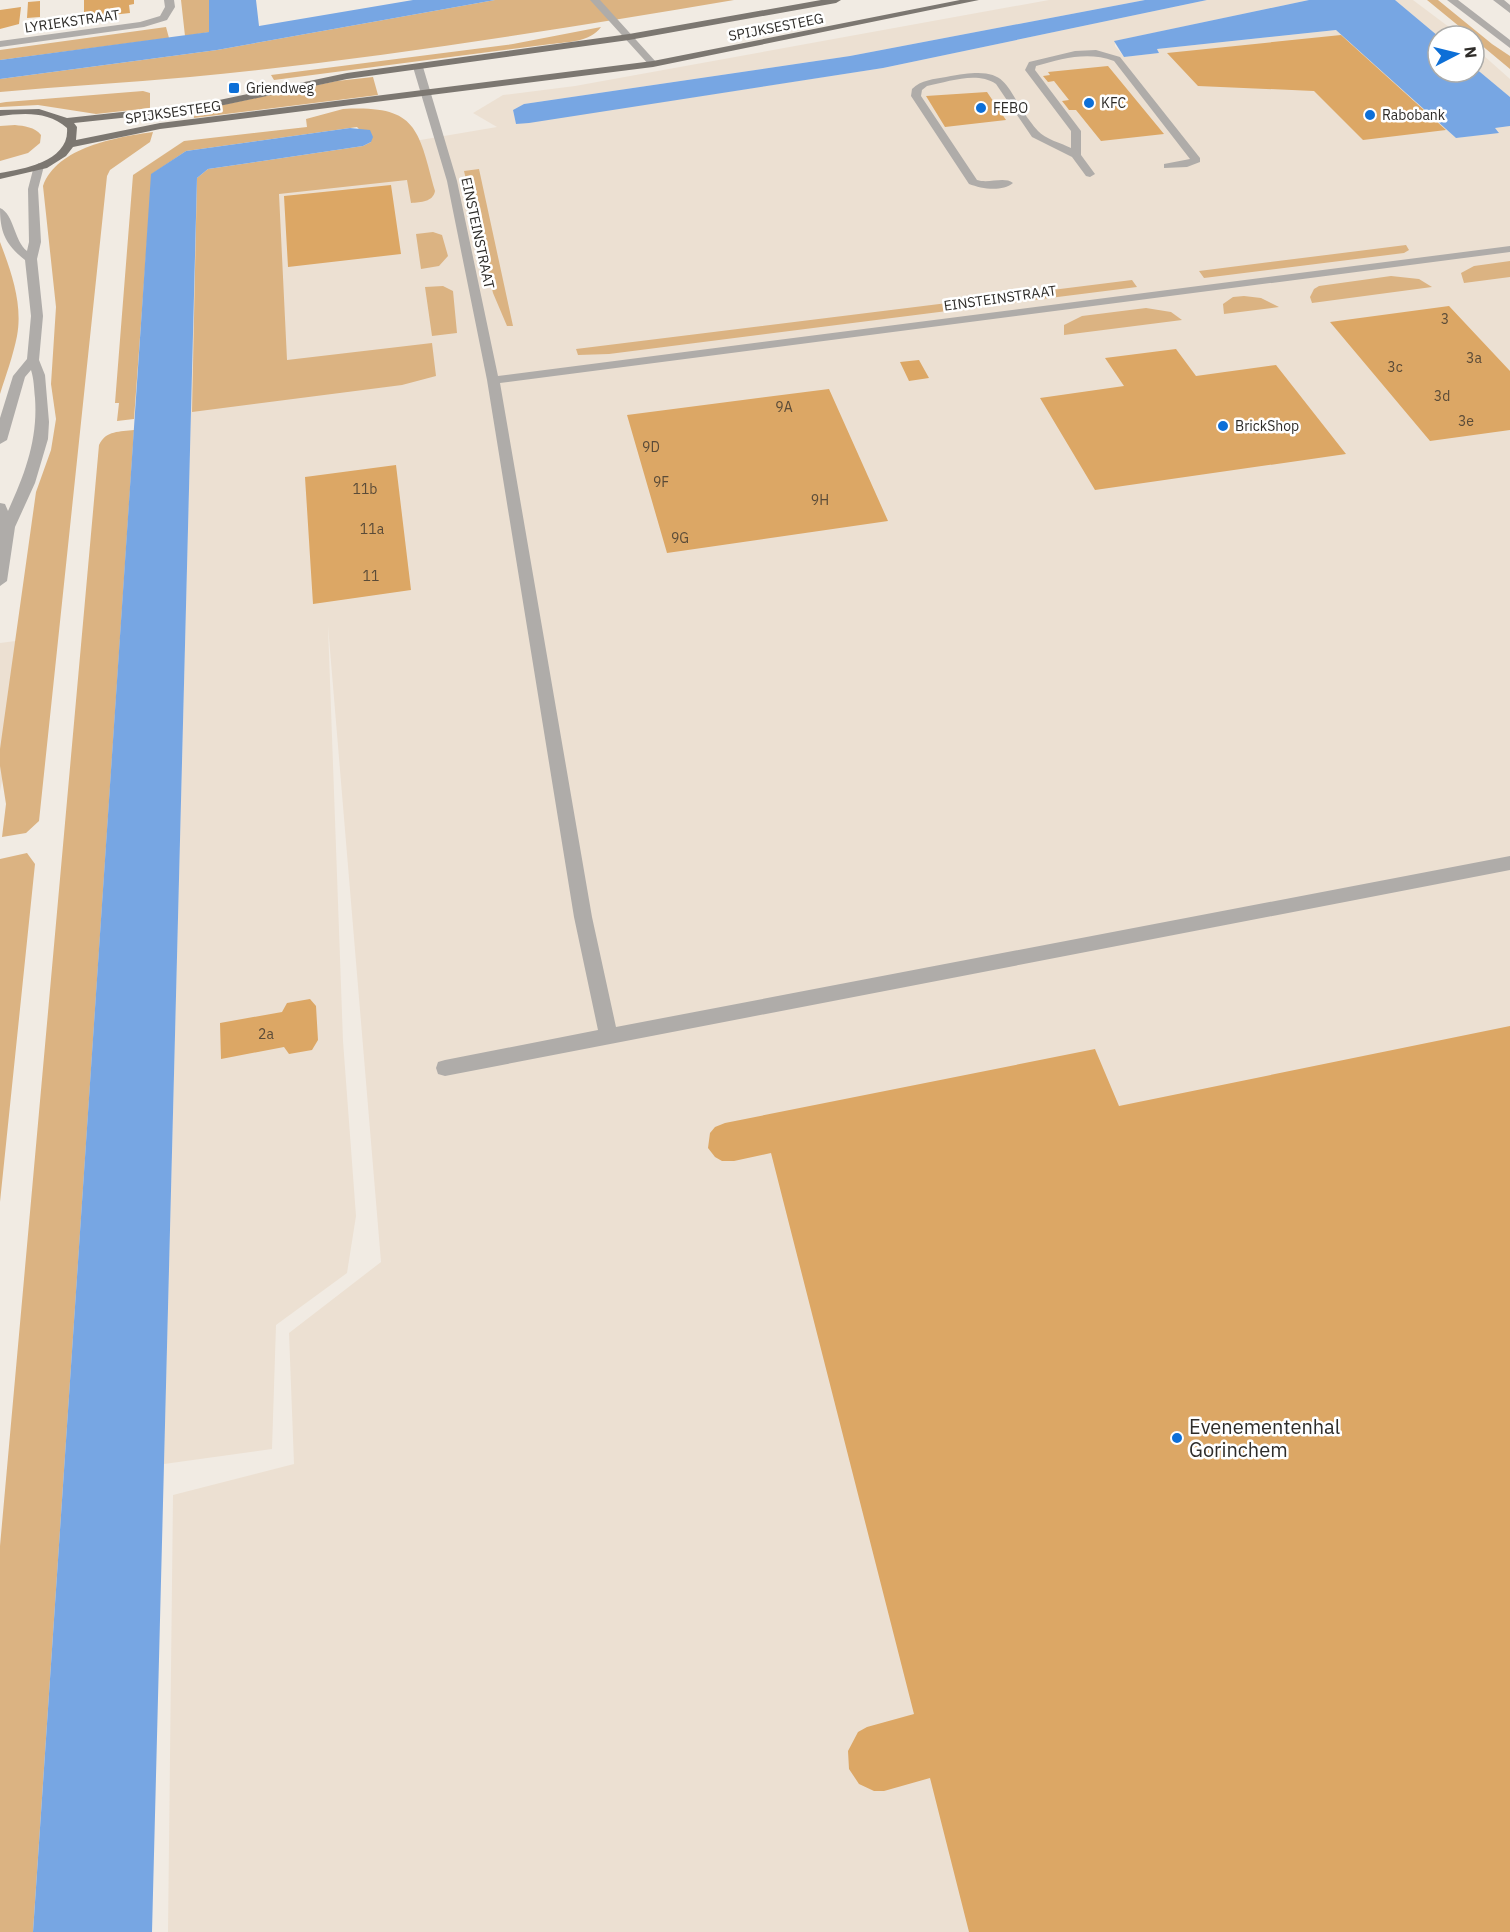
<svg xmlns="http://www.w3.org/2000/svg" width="1510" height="1932" viewBox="0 0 1510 1932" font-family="'IBM Plex Sans',sans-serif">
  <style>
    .built { fill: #ece0d2 }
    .green { fill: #dbb382 }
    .water { fill: #77a6e3 }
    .building { fill: #dca765 }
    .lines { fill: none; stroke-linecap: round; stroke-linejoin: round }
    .minor { fill: #afaca9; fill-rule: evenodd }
    .major { fill: #7c7771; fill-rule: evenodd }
    .poi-dot { fill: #0d6fd7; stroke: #fff; stroke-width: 2 }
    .labels { text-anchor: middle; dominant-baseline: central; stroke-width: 5; stroke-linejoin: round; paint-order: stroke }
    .far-street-label { font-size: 14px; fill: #2e2c29; stroke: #fff }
    .far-poi-label { font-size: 14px; fill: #2e2c29; stroke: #fff; text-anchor: start }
    .number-label { font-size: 14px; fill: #5a4b38 }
    .near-poi-label { font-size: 20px; fill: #2e2c29; stroke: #fff; text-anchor: start }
  </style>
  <rect width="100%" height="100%" fill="#f1ebe3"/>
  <path class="built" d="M1049,0H1145L850,56L524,104L513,110L516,124L883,68L1207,0H1309L1115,41V46L1124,57L1159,53L1157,49L1337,30L1456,138L1499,132L1494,128L1510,126V1932H168L173,1495L294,1464L289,1333L381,1262L328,626L343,1041L356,1216L347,1273L276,1325L272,1449L164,1464L197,178L497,127L473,113L503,95L575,86Z
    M1395,0H1413L1461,36H1438Z
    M1474,47L1510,79V97L1474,67Z
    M31,639L0,791V643Z"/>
  <path class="green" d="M181,0H209L210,32L185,36Z
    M495,0H734C554,30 373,60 190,77C127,83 63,86 0,92V79L217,50Z
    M1427,0H1438L1492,44L1510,56V69L1474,39V36H1471Z
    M166,27L169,38L0,60V50Z
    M601,27C590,42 568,42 551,44L274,80L271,75L513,44Z
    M373,77L378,95L194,118L193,111L337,81Z
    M143,91L150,93V108L96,114L38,105L0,107V103L6,102Z
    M343,109C417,105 418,128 435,191C433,202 421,202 411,203L407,180L279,194L287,360L432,343L436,376L402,385L192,412L197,178L208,169L363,146L371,142L357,127L350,128L186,151L152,174L134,419L117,421L119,403H115L133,175L184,141L307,127L306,119Z
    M15,125C24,126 35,127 41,135L40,143L28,153L0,161V126Z
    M153,132L150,142L110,170L107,176L39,821L26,833L2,837L6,804L0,766V749L36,492L51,450L56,419L51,384L56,307L43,186C57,147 117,137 153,132Z
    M479,169L513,326H507L493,293L464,171Z
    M433,232L442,235L448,256L439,266L421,269L416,234Z
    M0,242C11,271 23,304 17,336C13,356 6,375 0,394Z
    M1406,245L1409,250L1404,253L1204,278L1199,271Z
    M1510,261V277L1464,283L1461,273L1474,266Z
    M1391,276L1419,279L1432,287L1312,303L1310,297L1314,289L1319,286Z
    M1132,280L1137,287L609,354L578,355L576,349Z
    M443,286L453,291L457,333L432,336L425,287Z
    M1244,296L1261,298L1279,307L1224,314L1223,304L1233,297Z
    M1146,308L1171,312L1182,320L1064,335V325L1082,316Z
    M134,430L33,1932H0V1546L99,445C106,430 120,432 134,430Z
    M27,853L35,864L0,1202V859Z"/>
  <path class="water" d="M209,0H256L259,26L413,0H495L217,50L0,79V60L209,32Z
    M1145,0H1207L883,68L529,123L516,124L513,110L524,104L850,56Z
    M1309,0H1395L1438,36V72H1474V67L1510,97V126L1495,128L1499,133L1456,138L1336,30L1157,49L1159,53L1124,57L1114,41Z
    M350,128L370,130L373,137L371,142L363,146L208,169L197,178L152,1932H33L151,174L186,151Z"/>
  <path class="building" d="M84,0H134V4L129,5L130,13L84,18Z
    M40,1V17L27,18L28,2Z
    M21,7L19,24L0,29V10Z
    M1341,35L1446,130L1363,140L1314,91L1198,86L1167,53Z
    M1108,66L1164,134L1101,141L1076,110H1069L1066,106L1062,101L1069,100L1054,81L1048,82L1043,76L1050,75L1048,72Z
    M987,92L1006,120L945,127L926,96Z
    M391,185L401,254L288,267L284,196Z
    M1449,306L1510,371V430L1430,441L1330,322Z
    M1176,349L1196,376L1276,365L1346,454L1095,490L1040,398L1124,386L1105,358Z
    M919,360L929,378L909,381L900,362Z
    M829,389L888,521L667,553L627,415Z
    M396,465L411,590L313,604L305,477Z
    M310,999L316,1006L318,1040L312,1050L289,1054L284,1047L221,1059L220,1023L282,1012L287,1003Z
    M1510,1026V1932H969L930,1778L884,1791H874L859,1784L849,1769L848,1751L858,1732L867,1727L914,1714L771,1153L734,1161H722L715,1157L708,1148L710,1133L715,1127L725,1123L1095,1049L1119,1106Z"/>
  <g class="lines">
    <path class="minor" d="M164,0H174L175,7L167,20L144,27L0,47V41L140,22L160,16L165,7Z
      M590,0H600L656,62V66H650Z
      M1447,0H1458L1510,40V48Z
      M1493,0H1504L1510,5V13Z
      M1096,50L1120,57L1200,158V162L1187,167L1164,168V164L1190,159L1114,61C1087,51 1062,59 1036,66L1035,70L1081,131V155L1095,174L1090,177L1086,176L1072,157L1032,137L996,84C976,71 949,82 927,86L922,90L921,96L977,180C989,184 1004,176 1013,183C1002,192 982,189 969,184L911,96L912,89C921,80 934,79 946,77C1016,63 1000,87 1038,131C1045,139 1061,143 1071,148V131L1025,70L1029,62L1075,51Z
      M418,64L423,67L457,181L498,376L1510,246V252L500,383L592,917L616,1027L1510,856V870L445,1076L438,1074L436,1068L438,1062L445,1060L598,1030L574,917L487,380L447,181L413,67Z
      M39,163L44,166L38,189L41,242L37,259L43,316L39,360L45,375L49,422L48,439L35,483L15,527L7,581L0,586V503L5,504L8,511C25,474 38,439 35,398C34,389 34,379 31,370L25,377L7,440L0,444V418L13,376L27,359L31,316L25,260C6,245 0,233 0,208C14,214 14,241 27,251L29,242L28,189L34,166Z"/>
    <path class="major" d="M821,0H841L836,3L629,40L347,79L205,109L74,123L77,127L76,140L160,123L653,61L960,0H979L653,67L160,129L73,147L66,156L47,168L0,179V173C24,169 70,161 67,128C48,111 24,113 0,116V110L39,109L67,118L205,103L347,73L629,34Z"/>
  </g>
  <g class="poi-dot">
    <rect x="228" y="82" width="12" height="12" rx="3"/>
    <circle cx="1089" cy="103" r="6"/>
    <circle cx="981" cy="108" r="6"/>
    <circle cx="1370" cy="115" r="6"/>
    <circle cx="1223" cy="426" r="6"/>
    <circle cx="1177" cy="1438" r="6"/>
  </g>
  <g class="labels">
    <g class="far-street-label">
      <text transform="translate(72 21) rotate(-8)">LYRIEKSTRAAT</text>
      <text transform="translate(776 27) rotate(-11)">SPIJKSESTEEG</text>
      <text transform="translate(173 112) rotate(-8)">SPIJKSESTEEG</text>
      <text transform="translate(478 233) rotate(78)">EINSTEINSTRAAT</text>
      <text transform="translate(1000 298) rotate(-8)">EINSTEINSTRAAT</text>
    </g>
    <g class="far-poi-label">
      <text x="246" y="88">Griendweg</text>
      <text x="1101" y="103">KFC</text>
      <text x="993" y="108">FEBO</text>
      <text x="1382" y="115">Rabobank</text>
      <text x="1235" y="426">BrickShop</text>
    </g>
    <g class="number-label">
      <text x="1445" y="319">3</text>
      <text x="1474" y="358">3a</text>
      <text x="1395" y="367">3c</text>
      <text x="1442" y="396">3d</text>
      <text x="784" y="407">9A</text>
      <text x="1466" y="421">3e</text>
      <text x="651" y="447">9D</text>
      <text x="661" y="482">9F</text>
      <text x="365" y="489">11b</text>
      <text x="820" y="500">9H</text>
      <text x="372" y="529">11a</text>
      <text x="680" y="538">9G</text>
      <text x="371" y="576">11</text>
      <text x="266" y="1034">2a</text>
    </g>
    <g class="near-poi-label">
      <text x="1189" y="1426">Evenementenhal<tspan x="1189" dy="23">Gorinchem</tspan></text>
    </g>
  </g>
  <g transform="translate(1456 54) rotate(83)"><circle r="28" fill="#ffffff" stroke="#ababa9" stroke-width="1.5"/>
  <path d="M0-4.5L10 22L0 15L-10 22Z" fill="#0d6fd7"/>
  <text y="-9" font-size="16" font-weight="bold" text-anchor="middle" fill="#2e2c29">N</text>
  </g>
</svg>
